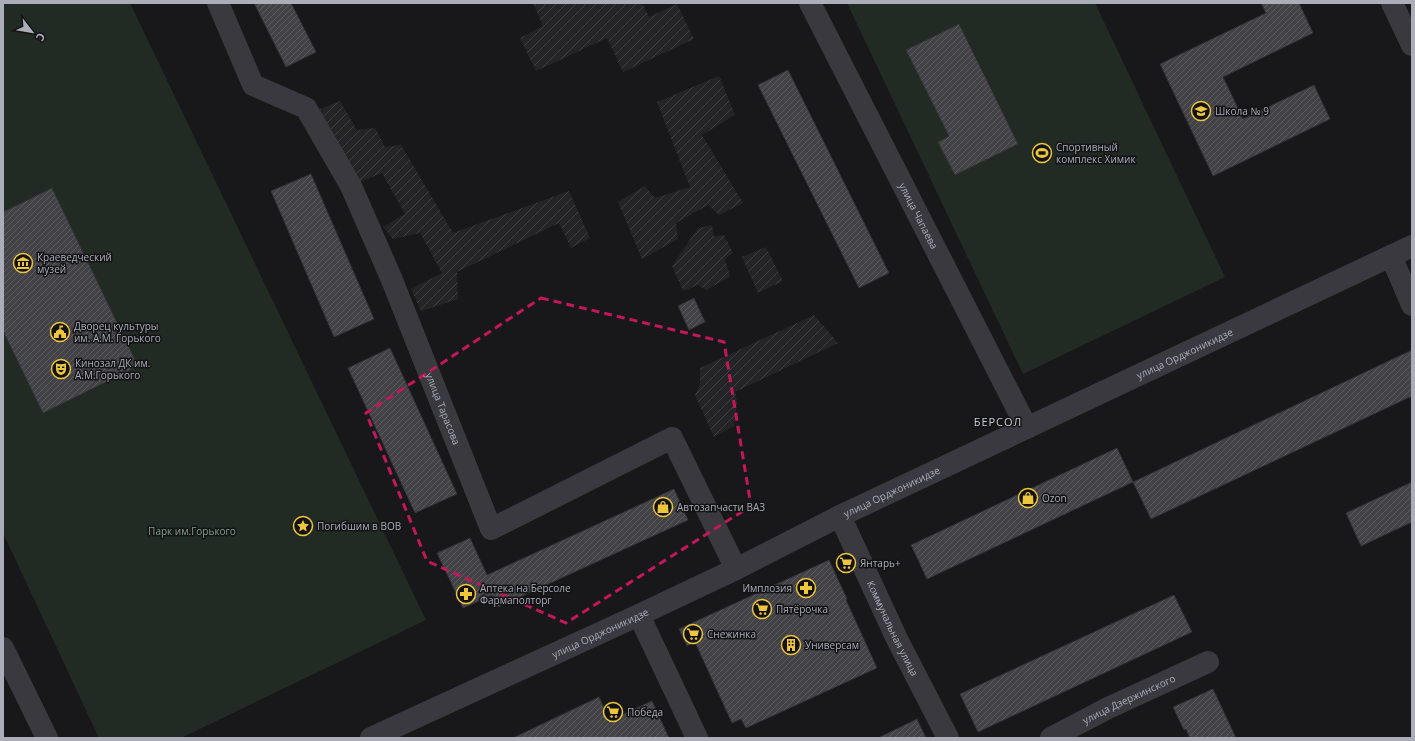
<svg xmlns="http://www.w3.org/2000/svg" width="1415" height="741" viewBox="0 0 1415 741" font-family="'Open Sans',sans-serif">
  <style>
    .industrial { fill: url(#industrial-furrows) }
    .green { fill: #222a24 }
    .building { fill: url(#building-hatch); stroke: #323236 }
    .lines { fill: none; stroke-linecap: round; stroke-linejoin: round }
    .minor { stroke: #39393f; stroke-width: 22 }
    .marked { fill: none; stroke: #c2185b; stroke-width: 3; stroke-dasharray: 8 5; stroke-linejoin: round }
    .labels { text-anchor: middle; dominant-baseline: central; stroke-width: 3; stroke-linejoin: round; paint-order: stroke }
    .poi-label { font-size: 10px; fill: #abadb9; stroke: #131315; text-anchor: start }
    .street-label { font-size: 10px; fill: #abadb9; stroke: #131315 }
    .park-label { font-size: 10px; fill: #82a488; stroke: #131315 }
    .neighbourhood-label { font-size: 11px; letter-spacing: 1px; fill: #cbcdd5; stroke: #131315 }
  </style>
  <defs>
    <pattern id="industrial-furrows" width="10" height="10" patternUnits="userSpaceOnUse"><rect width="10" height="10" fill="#242427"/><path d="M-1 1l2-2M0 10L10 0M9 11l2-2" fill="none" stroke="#414144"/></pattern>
    <pattern id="building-hatch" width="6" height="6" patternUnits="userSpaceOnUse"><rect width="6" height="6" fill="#424247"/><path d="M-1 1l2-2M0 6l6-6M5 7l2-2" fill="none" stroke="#5b5b5f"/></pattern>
  </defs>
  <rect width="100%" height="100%" fill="#18181a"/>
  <path class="industrial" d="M533,3H642L649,17L677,4L694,39L623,72L607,38L536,71L520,38L543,26Z
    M719,76L735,115L702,135L743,203L719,215L708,205L676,223L678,239L642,259L618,202L645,186L655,198L690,187L657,102Z
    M340,101L357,130L375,128L385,147L401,145L453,233L569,191L590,238L571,248L559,223L457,272L458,299L421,311L411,289L442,273L420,233L393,239L383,227L405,214L382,173L351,186L316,111Z
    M712,225L714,236L724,235L733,253L725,259L730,277L706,290L698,285L683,291L672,266L698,228Z
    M766,247L783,281L758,293L742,257Z
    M814,315L838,343L735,392L737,401L734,426L714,437L695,395L700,384V368Z"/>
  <path class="green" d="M3,3H130L426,620L181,738H99L3,533Z
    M847,3H1095L1225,277L1023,374Z"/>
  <path class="building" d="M254,3H291L316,52L286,67Z
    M1261,3H1299L1313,33L1223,77L1243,119L1314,85L1330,119L1213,176L1160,64L1266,13Z
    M959,24L1018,144L955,175L938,142L949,136L906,50Z
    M788,70L889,273L859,288L758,85Z
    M311,174L374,319L334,337L271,191Z
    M52,188L138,366L43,413L3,331V212Z
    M694,298L705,322L689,330L678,306Z
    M390,348L457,494L415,513L348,368Z
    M1412,350V396L1151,519L1133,482Z
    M1117,448L1133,482L927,579L911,545Z
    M1412,482V522L1361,546L1346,513Z
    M674,489L688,520L498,607L492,595L463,608L437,553L470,538L487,575Z
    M829,560L847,599L846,600L877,668L746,728L741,719L732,723L695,642L687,646L679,629Z
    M1174,595L1192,632L978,732L960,694Z
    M1213,689L1236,738H1190L1186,729L1184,730L1173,707Z
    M599,697L605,710L614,706L619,716L652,701L669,738H513Z
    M917,719L926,738H878Z"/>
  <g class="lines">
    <g class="minor">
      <path id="s1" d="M218,3L253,85L306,108L351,186L392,280L491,529L672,438L736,569"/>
      <path id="s2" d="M810,3L1027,428"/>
      <path d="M1392,3L1412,45"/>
      <path d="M1391,256L1412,305"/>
      <path id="s3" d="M840,516L897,639L948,738"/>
      <path d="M639,615L697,738"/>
      <path d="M3,648L47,738"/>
      <path id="s4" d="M371,738L639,615L736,569L840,516L1412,246"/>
      <path id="s5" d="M1051,738L1108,708L1208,662"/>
    </g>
  </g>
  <path class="marked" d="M541,298L724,342L751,506L566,623L427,561L366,413Z"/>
  <defs>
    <g id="school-ring" transform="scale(1)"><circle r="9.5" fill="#131315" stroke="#edc63d" stroke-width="1.5"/><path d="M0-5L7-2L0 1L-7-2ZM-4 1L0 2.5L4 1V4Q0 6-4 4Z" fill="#edc63d"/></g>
    <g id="stadium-ring" transform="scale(1)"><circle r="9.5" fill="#131315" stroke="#edc63d" stroke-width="1.5"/><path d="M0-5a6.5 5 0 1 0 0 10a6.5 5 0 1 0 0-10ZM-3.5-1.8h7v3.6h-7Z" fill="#edc63d"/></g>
    <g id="museum-ring" transform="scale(1)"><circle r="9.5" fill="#131315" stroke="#edc63d" stroke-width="1.5"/><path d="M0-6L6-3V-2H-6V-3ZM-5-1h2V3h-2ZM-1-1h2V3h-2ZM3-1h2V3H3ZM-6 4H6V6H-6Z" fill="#edc63d"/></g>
    <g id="civic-ring" transform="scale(1)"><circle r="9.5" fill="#131315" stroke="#edc63d" stroke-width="1.5"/><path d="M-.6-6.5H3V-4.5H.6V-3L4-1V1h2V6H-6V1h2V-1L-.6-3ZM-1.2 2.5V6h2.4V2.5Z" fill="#edc63d"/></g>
    <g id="theatre-ring" transform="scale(1)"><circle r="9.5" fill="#131315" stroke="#edc63d" stroke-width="1.5"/><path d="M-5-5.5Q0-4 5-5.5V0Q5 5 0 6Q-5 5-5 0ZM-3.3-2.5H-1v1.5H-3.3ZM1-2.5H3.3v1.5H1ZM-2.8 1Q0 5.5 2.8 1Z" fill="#edc63d"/></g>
    <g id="shop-ring" transform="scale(1)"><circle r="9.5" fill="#131315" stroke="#edc63d" stroke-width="1.5"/><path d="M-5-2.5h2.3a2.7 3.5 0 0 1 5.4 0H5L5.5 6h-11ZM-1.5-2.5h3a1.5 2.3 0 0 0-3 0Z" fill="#edc63d"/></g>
    <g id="sight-ring" transform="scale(1)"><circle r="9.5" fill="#131315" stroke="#edc63d" stroke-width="1.5"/><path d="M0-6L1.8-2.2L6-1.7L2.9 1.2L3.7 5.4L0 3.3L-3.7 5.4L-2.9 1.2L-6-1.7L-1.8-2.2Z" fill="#edc63d"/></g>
    <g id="supermarket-ring" transform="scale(1)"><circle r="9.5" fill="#131315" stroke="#edc63d" stroke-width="1.5"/><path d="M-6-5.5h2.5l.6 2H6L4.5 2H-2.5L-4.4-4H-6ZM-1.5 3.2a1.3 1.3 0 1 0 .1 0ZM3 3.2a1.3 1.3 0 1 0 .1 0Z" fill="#edc63d"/></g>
    <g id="pharmacy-ring" transform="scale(1)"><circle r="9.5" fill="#131315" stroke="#edc63d" stroke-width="1.5"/><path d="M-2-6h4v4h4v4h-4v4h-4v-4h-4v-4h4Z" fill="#edc63d"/></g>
    <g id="building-ring" transform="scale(1)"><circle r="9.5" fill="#131315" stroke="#edc63d" stroke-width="1.5"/><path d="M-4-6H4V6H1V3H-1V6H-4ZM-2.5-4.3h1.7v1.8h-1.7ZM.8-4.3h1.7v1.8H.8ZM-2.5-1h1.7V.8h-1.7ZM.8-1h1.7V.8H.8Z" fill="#edc63d"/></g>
  </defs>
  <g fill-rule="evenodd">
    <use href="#school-ring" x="1201" y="111"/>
    <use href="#stadium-ring" x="1042" y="153"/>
    <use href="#museum-ring" x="23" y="263"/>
    <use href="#civic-ring" x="60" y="332"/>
    <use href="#theatre-ring" x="61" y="369"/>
    <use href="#shop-ring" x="1028" y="498"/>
    <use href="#shop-ring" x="663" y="507"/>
    <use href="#sight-ring" x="303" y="526"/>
    <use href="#supermarket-ring" x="846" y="563"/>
    <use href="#pharmacy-ring" x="806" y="588"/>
    <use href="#pharmacy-ring" x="466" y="594"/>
    <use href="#supermarket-ring" x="762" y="609"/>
    <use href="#supermarket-ring" x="693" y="634"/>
    <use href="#building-ring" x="791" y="645"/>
    <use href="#supermarket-ring" x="613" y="712"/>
  </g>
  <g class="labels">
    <g class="poi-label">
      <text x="1215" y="111">Школа № 9</text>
      <text x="1056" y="147">Спортивный<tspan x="1056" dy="12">комплекс Химик</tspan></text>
      <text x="37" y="257">Краеведческий<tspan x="37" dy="12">музей</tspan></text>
      <text x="74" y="326">Дворец культуры<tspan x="74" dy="12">им. А.М. Горького</tspan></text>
      <text x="75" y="363">Кинозал ДК им.<tspan x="75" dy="12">А.М.Горького</tspan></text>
      <text x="1042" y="498">Ozon</text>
      <text x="677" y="507">Автозапчасти ВАЗ</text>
      <text x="317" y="526">Погибшим в ВОВ</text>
      <text x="860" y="563">Янтарь+</text>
      <text x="480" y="588">Аптека на Берсоле<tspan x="480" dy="12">Фармаполторг</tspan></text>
      <text x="792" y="588" text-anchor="end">Имплозия</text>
      <text x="776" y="609">Пятёрочка</text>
      <text x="707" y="634">Снежинка</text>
      <text x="805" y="645">Универсам</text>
      <text x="627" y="712">Победа</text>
    </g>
    <g class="street-label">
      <text stroke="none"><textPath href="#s2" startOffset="239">улица Чапаева</textPath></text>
      <text stroke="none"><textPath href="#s4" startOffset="900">улица Орджоникидзе</textPath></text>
      <text stroke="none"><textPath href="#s1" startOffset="478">улица Тарасова</textPath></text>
      <text stroke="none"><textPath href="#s4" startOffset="576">улица Орджоникидзе</textPath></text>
      <text stroke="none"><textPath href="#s3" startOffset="124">Коммунальная улица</textPath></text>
      <text stroke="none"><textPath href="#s4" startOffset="252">улица Орджоникидзе</textPath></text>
      <text stroke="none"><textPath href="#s5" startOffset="87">улица Дзержинского</textPath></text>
    </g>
    <g class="park-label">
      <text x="192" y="531">Парк им.Горького</text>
    </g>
    <g class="neighbourhood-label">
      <text x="998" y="421">БЕРСОЛ</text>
    </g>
  </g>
  <rect width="1415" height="741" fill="none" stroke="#abadb9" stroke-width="8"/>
  <g transform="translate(32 32) rotate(121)" stroke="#131315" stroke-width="3" paint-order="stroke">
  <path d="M0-3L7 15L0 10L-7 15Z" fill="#abadb9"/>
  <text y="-6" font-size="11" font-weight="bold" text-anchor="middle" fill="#abadb9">С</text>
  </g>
</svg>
